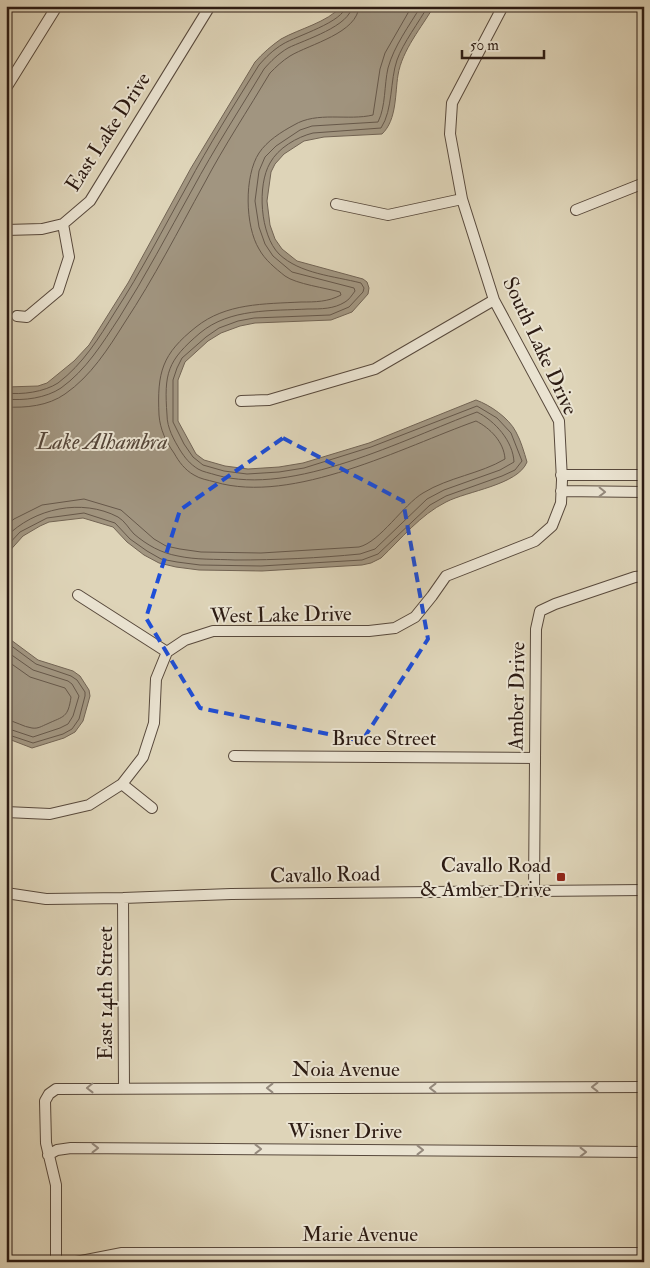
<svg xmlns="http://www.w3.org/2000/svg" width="650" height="1268" viewBox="0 0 650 1268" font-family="'IM FELL Double Pica',serif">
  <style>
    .water { fill: #a19580; stroke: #726454 }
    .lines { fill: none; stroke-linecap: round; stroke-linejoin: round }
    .shore { stroke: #66584a; stroke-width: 1 }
    .minor-casing { stroke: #58493c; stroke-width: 12 }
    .minor { stroke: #eae3d1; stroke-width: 10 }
    .oneway { stroke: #94897c }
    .marked { fill: none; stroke: #1d4ed8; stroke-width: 4; stroke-dasharray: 10 6; stroke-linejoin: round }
    .poi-dot { fill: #8f2418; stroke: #eae3d1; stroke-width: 2 }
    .labels { text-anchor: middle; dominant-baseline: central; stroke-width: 4; stroke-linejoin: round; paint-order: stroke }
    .street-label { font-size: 21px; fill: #2c1b13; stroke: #eae3d1 }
    .poi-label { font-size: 21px; fill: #2c1b13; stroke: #eae3d1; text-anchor: end }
    .water-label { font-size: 22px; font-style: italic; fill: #554639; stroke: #eae3d1 }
  </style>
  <rect width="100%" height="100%" fill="#ded4b8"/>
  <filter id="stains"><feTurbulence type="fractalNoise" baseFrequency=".004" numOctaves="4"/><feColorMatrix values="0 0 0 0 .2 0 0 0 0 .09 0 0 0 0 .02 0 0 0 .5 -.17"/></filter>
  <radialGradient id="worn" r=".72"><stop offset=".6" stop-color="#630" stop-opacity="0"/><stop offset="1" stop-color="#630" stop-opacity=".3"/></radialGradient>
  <path class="water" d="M342,6H434C422,27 402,50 398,75C395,93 397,120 382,134L324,137L304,141L284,154L275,164L271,172L267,201L270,225L275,239L282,249L297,261L363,279L367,282L369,288L368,294L352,312L331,320L255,323L240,326L221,333L208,341L185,362L178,380V421L196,454L204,460L225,466L248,469L279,467L303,463L369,443L476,400C490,405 509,418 516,432C521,441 524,452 527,462C518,485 467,491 446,502C420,515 401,539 381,558L371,563L362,565L262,571L199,570L176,567L159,563L144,555L127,542L113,527L83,518L49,522L40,526L23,536L6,555V387L38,386L47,383L74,361L89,345L128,283L191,168L255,62C263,53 271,46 281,39C301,28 326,23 342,6Z
    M6,633L11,640L38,660L73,671L80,676L89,690L90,696L83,721L75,732L64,738L32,748L6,738Z"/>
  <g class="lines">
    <path class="shore" d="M6,393C22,395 44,392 58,383C83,364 99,338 115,312C141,272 163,229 187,186C209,145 234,105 259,65C266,57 273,50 283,44C296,36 344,22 346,6
      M6,399C24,401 46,398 61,388C86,370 102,344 119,318C145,277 168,233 192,190C214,149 240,109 264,69C271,61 278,54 288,48C304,40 351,26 352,6
      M6,407C26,408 48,406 65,394C91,376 108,349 125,322C154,278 178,231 204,184C224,146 248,110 270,73C276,67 282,61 290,56C310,44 358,33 359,6
      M6,526L14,519L42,505L84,499L121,510L154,539L166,546L180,549L201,552L261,553L359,547C380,542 403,505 423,493C449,477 480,474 505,459C504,442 490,428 476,421C403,447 293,505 215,482C208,480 200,479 194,475C185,470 179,462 174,453C166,442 160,429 159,415C157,372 162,354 196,327C226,303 264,304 301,302C315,302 328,302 341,295L340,292C326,288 296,284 285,276C275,268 265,260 259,249C245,226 244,176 259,153C267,141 281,132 294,125C317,111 348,121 373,115L380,69L385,53L412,6
      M6,537C34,508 82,498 118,517C125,521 129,529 134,534C147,545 161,553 178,556C196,560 216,559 235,560C277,560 319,558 360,554L375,549L427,499L444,490L500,470L514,462C513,441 495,421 477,412C404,439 293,497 216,475C210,473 203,472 198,469C190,464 185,458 180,450C174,440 167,428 167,415C164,373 167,361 200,333C230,308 272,311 308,309C321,309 334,309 345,302C349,300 352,295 355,291L354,288L292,272L273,256L265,244L259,227L255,201L259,171L265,157L276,146L300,130L312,126L378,122C386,106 384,85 388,68C394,46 409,26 421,6
      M6,547L20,532L47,518L84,513L115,523L130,539L147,551L161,559L177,562L200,565L261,566L362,560L378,554L430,505L446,496L502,476L515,470L522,461L511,433L497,418L477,406L371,447L304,468L279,472L247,474L224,471L203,465L193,457L184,444L173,422V380L177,368L182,358L206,337L219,328L238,321L254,318L330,315L349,307L363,292L364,288L361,283C334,276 300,274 279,254C260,235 257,185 270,163C278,148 297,137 313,133L381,128C393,110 390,80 397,60C403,43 419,22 428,6
      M6,642L36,664L71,676L77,680L85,692V696L79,719L72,729L63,734L33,743L6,734
      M6,651L33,670L68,681L72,684L79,696L73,716L68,724L60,728L33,737L6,728
      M6,660L30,677L65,688L71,697C68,718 64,716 47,724C42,726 38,729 32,728C23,727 16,721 6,720"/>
    <g class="minor-casing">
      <path id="minor" d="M6,88L57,6
        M336,204L388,215L462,199
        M576,210L644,183
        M6,230L42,229L63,224L90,201L210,6
        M17,316L27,317L58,291L69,257L63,224
        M241,401L269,400L375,369L494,300
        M561,475H644
        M561,491L644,492
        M78,595L167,652
        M234,756L535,758
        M122,784L152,808
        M6,812L50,814L89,805L122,784L143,757L154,723L156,679L167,652L185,640L213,631H369L395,628L415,617L432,596L446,576L535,541L552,526L561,503L562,480L559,421L494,300L462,199L450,134L452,103L503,6
        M534,891L536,629L540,611L555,604L635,577L644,576
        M6,893L46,899L123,898L231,894L644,890
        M123,898L124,1088
        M48,1155L57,1150L71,1148L644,1152
        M56,1262V1185L46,1143L45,1101L49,1094L56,1089L644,1087
        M76,1262L122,1253H644"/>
    </g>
    <use href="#minor" class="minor"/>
  </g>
  <defs><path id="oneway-chevron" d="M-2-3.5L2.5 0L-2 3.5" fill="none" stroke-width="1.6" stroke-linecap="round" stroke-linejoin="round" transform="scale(1.25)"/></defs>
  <g class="oneway">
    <use href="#oneway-chevron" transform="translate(602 492) rotate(1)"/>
    <use href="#oneway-chevron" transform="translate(595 1087) rotate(180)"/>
    <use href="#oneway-chevron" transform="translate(90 1088) rotate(179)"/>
    <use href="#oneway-chevron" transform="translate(270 1088) rotate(180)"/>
    <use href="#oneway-chevron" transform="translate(433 1088) rotate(180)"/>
    <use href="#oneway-chevron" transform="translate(95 1148)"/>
    <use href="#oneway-chevron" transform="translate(258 1149)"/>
    <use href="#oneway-chevron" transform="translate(420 1150)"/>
    <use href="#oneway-chevron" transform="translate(583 1152)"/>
  </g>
  <path class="marked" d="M283,438L403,501L428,639L362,741L200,708L146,618L180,510Z"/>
  <rect class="poi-dot" x="556" y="872" width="10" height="10" rx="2.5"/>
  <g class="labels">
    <g class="street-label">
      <text transform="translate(108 132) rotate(-57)">East Lake Drive</text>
      <text transform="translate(540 346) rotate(65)">South Lake Drive</text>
      <text transform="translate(281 615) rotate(-1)">West Lake Drive</text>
      <text transform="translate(517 696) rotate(-89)">Amber Drive</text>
      <text x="384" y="738">Bruce Street</text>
      <text transform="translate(325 875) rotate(-1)">Cavallo Road</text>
      <text transform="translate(105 993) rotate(-90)">East 14th Street</text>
      <text x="346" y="1069">Noia Avenue</text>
      <text x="345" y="1131">Wisner Drive</text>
      <text x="360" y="1234">Marie Avenue</text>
    </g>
    <g class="poi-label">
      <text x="551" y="865">Cavallo Road<tspan x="551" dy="24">&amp; Amber Drive</tspan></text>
    </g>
    <g class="water-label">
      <text x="102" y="442">Lake Alhambra</text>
    </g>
  </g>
  <rect width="650" height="1268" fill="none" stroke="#ded4b8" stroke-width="25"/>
  <rect x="8" y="8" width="635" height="1253" fill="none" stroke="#2c1b13" stroke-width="2.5"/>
  <rect x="12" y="12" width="625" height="1243" fill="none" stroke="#2c1b13"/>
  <path d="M462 50v8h82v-8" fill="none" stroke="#2c1b13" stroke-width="2.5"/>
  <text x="470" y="50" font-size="15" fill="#2c1b13" stroke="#eae3d1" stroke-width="4" paint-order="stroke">50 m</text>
  <rect width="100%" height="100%" filter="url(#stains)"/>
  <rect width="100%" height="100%" fill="url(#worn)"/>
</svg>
